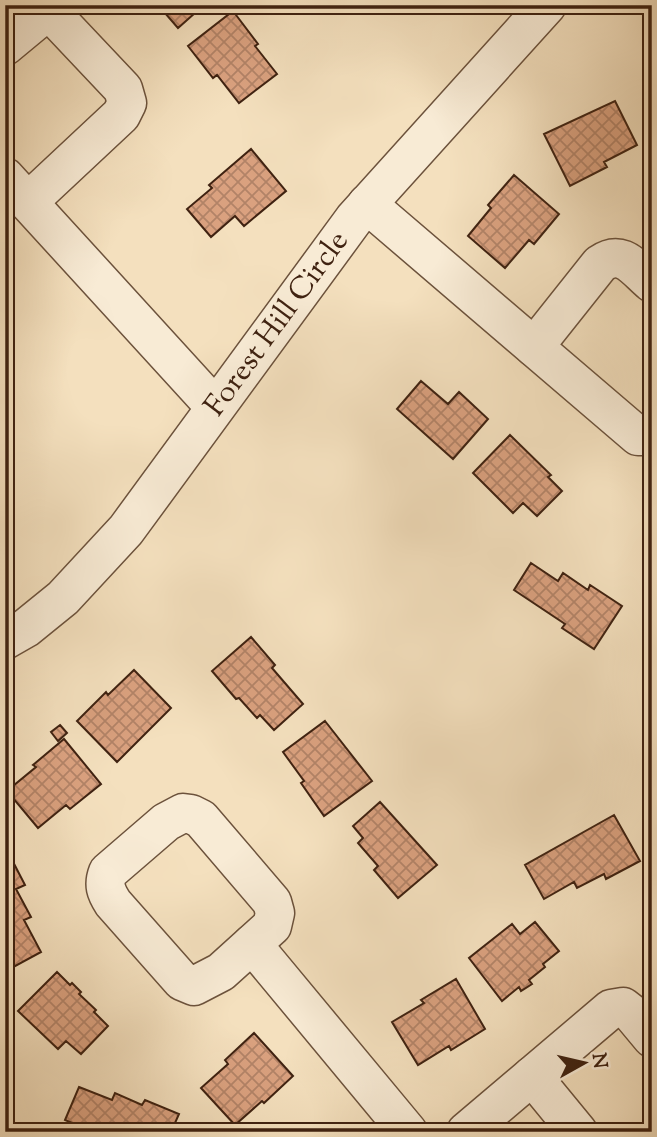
<svg xmlns="http://www.w3.org/2000/svg" width="657" height="1137" viewBox="0 0 657 1137" font-family="'Sorts Mill Goudy',serif">
  <style>
    .building { fill: url(#building-cross-hatch); stroke: #3f2211; stroke-width: 2 }
    .lines { fill: none; stroke-linecap: round; stroke-linejoin: round }
    .minor-casing { stroke: #6c523c; stroke-width: 41 }
    .minor { stroke: #f8ebd5; stroke-width: 38 }
    .labels { text-anchor: middle; dominant-baseline: central; stroke-width: 5; stroke-linejoin: round; paint-order: stroke }
    .street-label { font-size: 30px; fill: #3f2211; stroke: #f8ebd5 }
  </style>
  <defs>
    <pattern id="building-cross-hatch" width="8" height="8" patternUnits="userSpaceOnUse" patternTransform="scale(1.75)"><rect width="8" height="8" fill="#daa17f"/><path d="M0 0l8 8M0 8l8-8" fill="none" stroke="#b28367"/></pattern>
  </defs>
  <rect width="100%" height="100%" fill="#f4e0be"/>
  <filter id="stains"><feTurbulence type="fractalNoise" baseFrequency=".00286" numOctaves="4"/><feColorMatrix values="0 0 0 0 .2 0 0 0 0 .09 0 0 0 0 .02 0 0 0 .5 -.17"/></filter>
  <radialGradient id="worn" r=".72"><stop offset=".6" stop-color="#630" stop-opacity="0"/><stop offset="1" stop-color="#630" stop-opacity=".3"/></radialGradient>
  <path class="building" d="M158,5H204L178,28Z
    M233,11L258,44L255,46L277,74L239,103L217,75L213,78L188,46Z
    M615,101L637,145L604,162L607,167L570,186L544,134Z
    M251,149L286,191L244,226L235,216L211,237L187,209L212,188L209,185Z
    M514,175L559,214L534,244L529,240L505,268L468,236L491,208L488,205Z
    M421,381L448,404L459,392L488,419L453,459L397,409Z
    M510,435L551,475L548,477L562,491L537,516L523,503L513,513L473,473Z
    M531,563L558,581L563,573L588,590L590,585L622,606L594,649L562,628L565,624L514,590Z
    M251,637L275,665L272,668L303,704L274,730L260,715L257,718L239,698L236,699L212,671Z
    M134,670L171,708L117,762L77,721L106,692L108,695Z
    M325,721L372,781L324,816L301,783L304,781L283,752Z
    M60,725L67,733L58,741L51,732Z
    M64,739L101,784L70,809L66,805L38,828L7,791L36,767L33,765Z
    M380,802L437,865L398,898L374,870L378,866L358,843L363,838L353,826Z
    M614,815L640,861L606,879L604,874L577,888L574,882L544,899L525,865Z
    M9,854L25,885L16,889L31,917L24,920L41,952L8,970L5,965V855Z
    M535,922L559,951L543,964L545,967L529,980L532,984L521,991L519,987L502,1001L469,958L512,924L520,934Z
    M57,972L70,985L72,983L81,992L79,994L96,1010L94,1012L108,1026L81,1054L66,1041L58,1049L18,1011Z
    M456,979L485,1029L451,1050L449,1046L418,1065L392,1022L424,1003L421,1000Z
    M254,1033L293,1076L264,1103L262,1101L235,1125L201,1088L228,1064L225,1060Z
    M79,1087L112,1100L115,1093L142,1105L145,1100L179,1114L171,1132H93L65,1120Z"/>
  <g class="lines">
    <g class="minor-casing">
      <g id="minor">
        <path d="M5,46L40,17H55L123,89L127,103L121,115L28,202"/>
        <path d="M5,177L215,407"/>
        <path d="M367,204L638,436H652"/>
        <path d="M534,347L600,264C623,248 635,269 652,283"/>
        <path id="s1" d="M5,640L26,628L63,598L126,530L354,219L547,5"/>
        <path d="M183,813L191,814L201,819L272,902L275,913L272,926L221,972L194,986L182,981L113,903C106,892 103,885 108,872L166,822Z"/>
        <path d="M252,944L408,1132"/>
        <path d="M532,1076L578,1132"/>
        <path d="M466,1132L611,1009L623,1007L632,1014L652,1038"/>
      </g>
    </g>
    <use href="#minor" class="minor"/>
  </g>
  <g class="labels">
    <g class="street-label">
      <text stroke="none"><textPath href="#s1" startOffset="420">Forest Hill Circle</textPath></text>
    </g>
  </g>
  <rect width="657" height="1137" fill="none" stroke="#f4e0be" stroke-width="28"/>
  <rect x="7" y="7" width="643" height="1123" fill="none" stroke="#3f2211" stroke-width="3.5"/>
  <rect x="14" y="14" width="629" height="1109" fill="none" stroke="#3f2211" stroke-width="2"/>
  <g transform="translate(584 1063) rotate(82)" stroke="#f8ebd5" stroke-width="5" paint-order="stroke">
  <path d="M0-5L12 26L0 18L-12 26Z" fill="#3f2211"/>
  <text y="-10" font-size="19" font-weight="bold" text-anchor="middle" fill="#3f2211">N</text>
  </g>
  <rect width="100%" height="100%" filter="url(#stains)"/>
  <rect width="100%" height="100%" fill="url(#worn)"/>
</svg>
